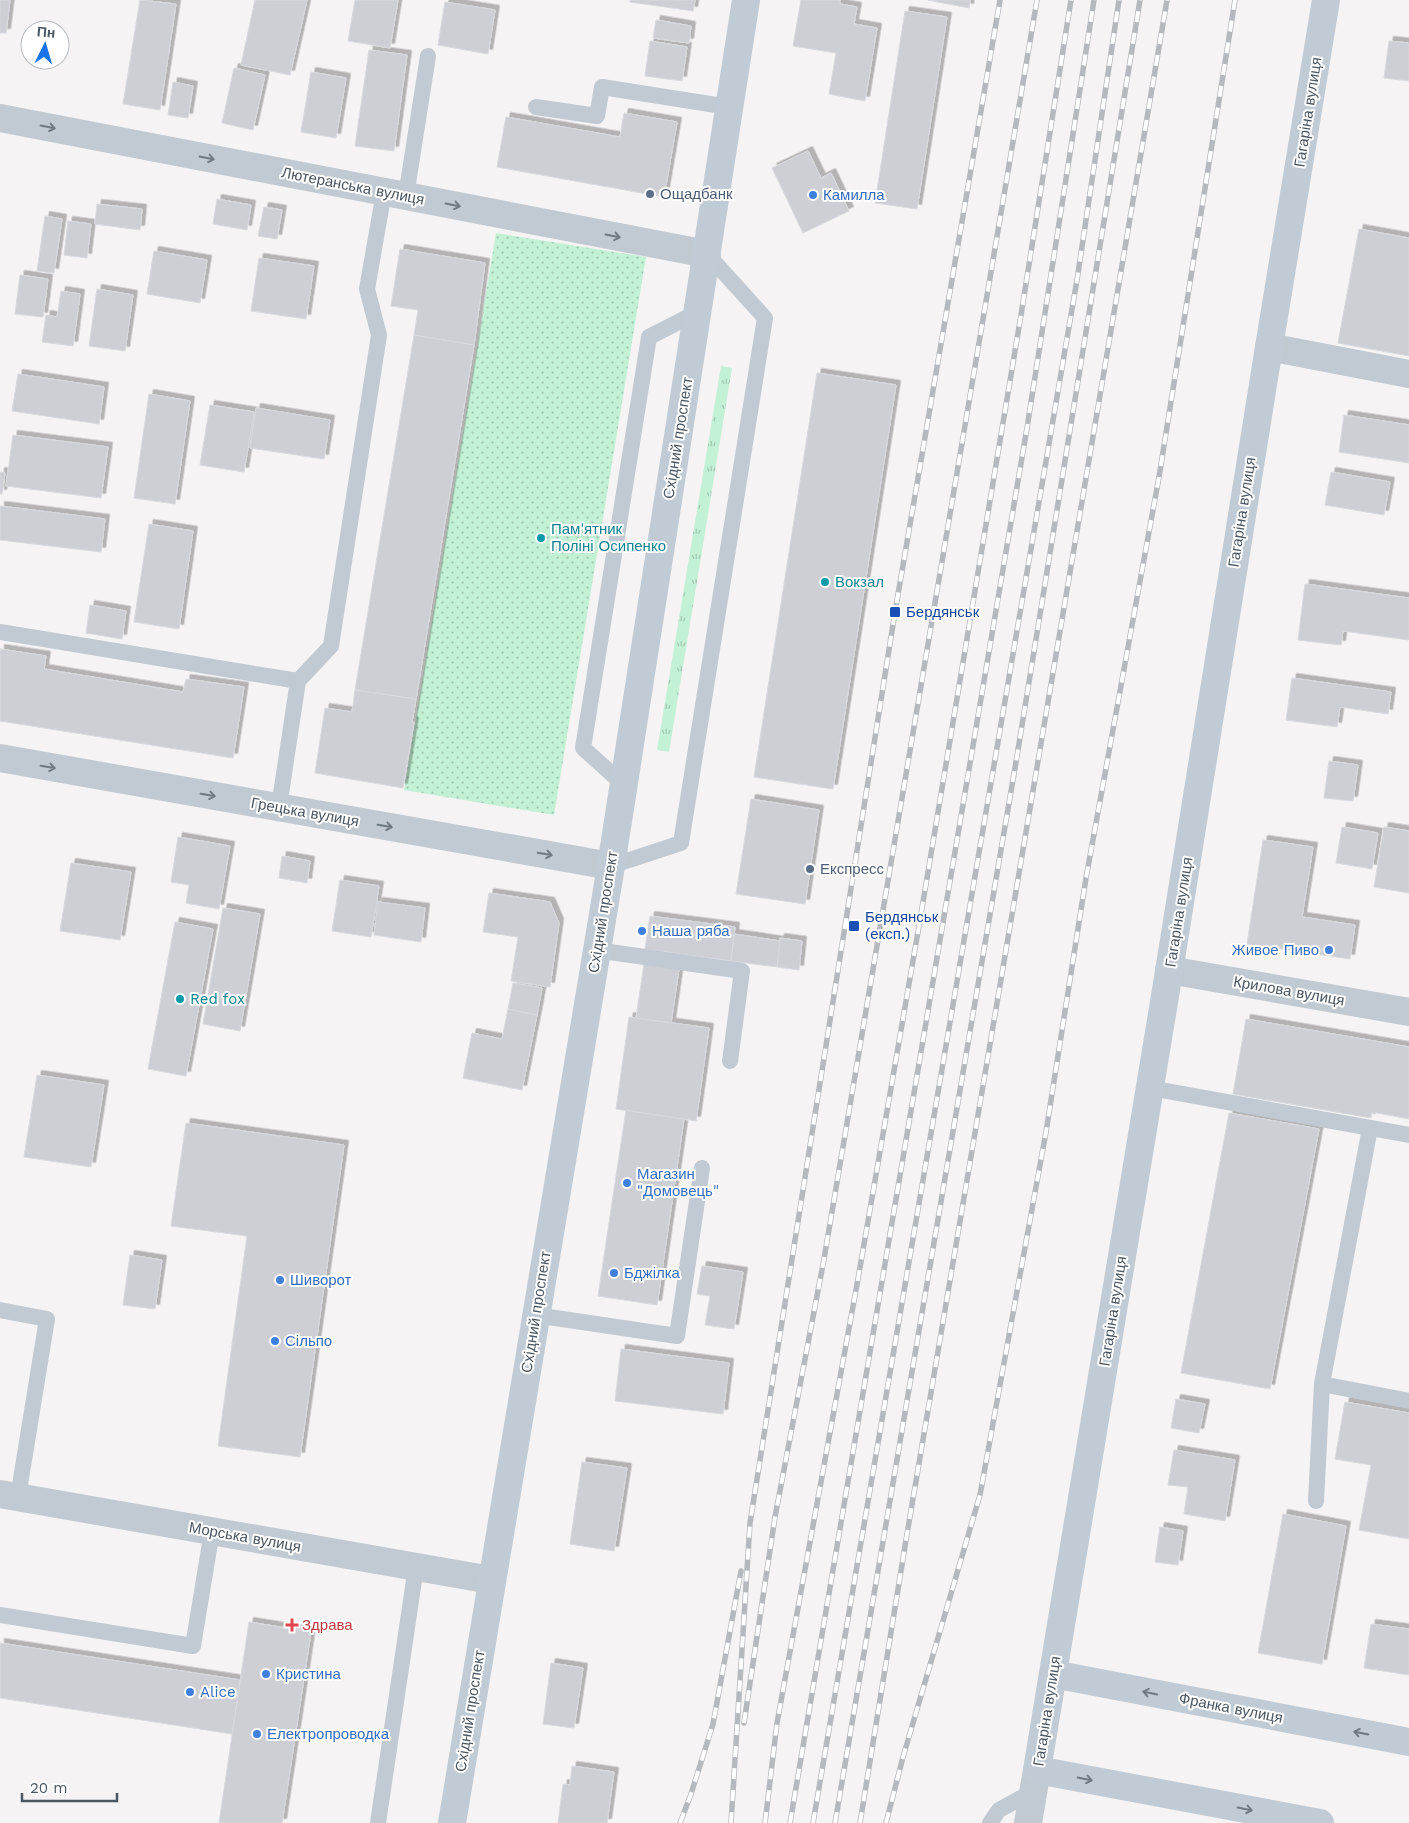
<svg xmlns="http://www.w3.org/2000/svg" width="1409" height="1823" viewBox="0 0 1409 1823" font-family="'Work Sans',sans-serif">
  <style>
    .grass { fill: url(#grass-tufts) }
    .park { fill: url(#park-dots) }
    .building { fill: #cdcfd5; stroke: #d7d9de; filter: url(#shadow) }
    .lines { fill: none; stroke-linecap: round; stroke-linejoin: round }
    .lane { stroke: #c1cad2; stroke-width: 16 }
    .street { stroke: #c1cad2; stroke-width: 28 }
    .secondary { stroke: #c1cbd6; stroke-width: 28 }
    .rail-casing { stroke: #b5b8bd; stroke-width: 5.5 }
    .rail { stroke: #fff; stroke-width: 4; stroke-dasharray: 11; stroke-linecap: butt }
    .oneway { stroke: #6e7983 }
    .oneway2 { stroke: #6e7984 }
    .service-dot { fill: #5c6f8a; stroke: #fff; stroke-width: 2 }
    .shop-dot { fill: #3f7fe0; stroke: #fff; stroke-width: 2 }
    .culture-dot { fill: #0f9aa8; stroke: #fff; stroke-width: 2 }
    .transit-dot { fill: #1a4fb4; stroke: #fff; stroke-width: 2 }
    .health-dot { fill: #e0444e; stroke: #fff; stroke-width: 2 }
    .labels { text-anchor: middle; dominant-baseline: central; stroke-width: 4; stroke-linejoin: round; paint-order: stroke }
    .street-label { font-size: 15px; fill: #4a5661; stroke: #fff }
    .service-label { font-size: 15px; fill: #4e5e75; stroke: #fff; text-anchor: start }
    .shop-label { font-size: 15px; fill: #366cbe; stroke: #fff; text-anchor: start }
    .culture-label { font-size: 15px; fill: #0d838f; stroke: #fff; text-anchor: start }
    .transit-label { font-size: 15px; fill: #164399; stroke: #fff; text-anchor: start }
    .health-label { font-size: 15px; fill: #be3a42; stroke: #fff; text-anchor: start }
  </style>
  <defs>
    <pattern id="grass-tufts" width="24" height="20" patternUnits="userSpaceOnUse" patternTransform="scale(1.25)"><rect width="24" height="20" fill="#c3f1d5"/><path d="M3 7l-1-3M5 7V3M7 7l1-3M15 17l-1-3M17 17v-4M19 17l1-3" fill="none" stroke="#a0c6b0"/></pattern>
    <pattern id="park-dots" width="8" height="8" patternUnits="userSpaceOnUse" patternTransform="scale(1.25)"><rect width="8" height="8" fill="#c3f1d5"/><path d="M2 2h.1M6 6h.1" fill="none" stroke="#a0c6b0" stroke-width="1.8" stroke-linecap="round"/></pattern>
    <filter id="shadow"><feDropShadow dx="4.5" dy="-4.5" stdDeviation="0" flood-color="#0004"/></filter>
  </defs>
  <rect width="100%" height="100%" fill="#f5f3f3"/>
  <path class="grass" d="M721,366L732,368L669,752L657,750Z"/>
  <path class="park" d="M496,233L646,257L554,815L404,790Z"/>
  <path class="building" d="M0,0H10L6,33H0Z
    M140,0L176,4L160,110L123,104Z
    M255,0H307L290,75L241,65Z
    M355,0H398L390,48L348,41Z
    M630,0H695L693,11L630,2Z
    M801,0H840V4L857,7L854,24L877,28L865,101L829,94L836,53L793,46Z
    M928,0H970L969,8Z
    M445,2L495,10L488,54L438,45Z
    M905,11L947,17L917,209L875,203Z
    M656,20L691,26L689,43L653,38Z
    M650,41L687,47L682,81L645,76Z
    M1389,41L1409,43V81L1384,78Z
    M369,50L407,55L394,151L355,146Z
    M234,68L265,75L253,130L222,123Z
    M311,72L346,78L336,138L301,132Z
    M173,82L193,86L188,118L168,115Z
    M624,113L677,122L664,197L497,167L506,117L620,137Z
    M808,151L821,178L831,173L849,211L803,233L772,168Z
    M217,199L251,205L247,230L213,224Z
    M97,204L142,209L140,230L95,224Z
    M264,207L282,210L277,239L258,236Z
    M45,216L62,219L54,273L37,271Z
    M68,221L91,224L87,258L64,255Z
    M1359,229L1409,238V356L1338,343Z
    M400,249L485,263L474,345L414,335L418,310L391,306Z
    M154,251L207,260L200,303L147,294Z
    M259,258L314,266L306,319L251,311Z
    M20,275L48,279L43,317L15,314Z
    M97,289L133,295L125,351L89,346Z
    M61,291L80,294L73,346L42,342L46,315L57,317Z
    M414,335L474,345L416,699L355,690Z
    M817,373L896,385L833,789L754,777Z
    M18,374L104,387L99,424L12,411Z
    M149,394L190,401L175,504L134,498Z
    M210,405L254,412L244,472L200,465Z
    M256,408L330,420L324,459L250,448Z
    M1344,415L1409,425V463L1339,452Z
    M13,435L108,447L101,498L6,486Z
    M0,472L5,473L2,494H0Z
    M1331,472L1390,482L1384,515L1325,505Z
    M0,506L105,519L101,552L0,540Z
    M149,524L193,531L179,629L134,622Z
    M1305,584L1409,598V640L1343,631L1341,645L1298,640Z
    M90,605L126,611L122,639L86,633Z
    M0,649L46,656L44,669L183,692L186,679L244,687L233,758L0,721Z
    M1292,678L1391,692L1388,714L1340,707L1337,727L1286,720Z
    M355,690L416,699L412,722H414L403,788L315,773L325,708L352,712Z
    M1329,761L1358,765L1353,801L1324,798Z
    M751,799L819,810L805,904L736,894Z
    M1342,827L1378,833L1372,869L1336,863Z
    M1384,827L1409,831V893L1374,887Z
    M178,837L230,846L219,909L186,903L189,885L171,882Z
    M1263,840L1313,847L1302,917L1355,925L1350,959L1247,944Z
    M282,856L310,861L307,883L279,878Z
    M71,863L131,872L120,940L60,931Z
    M340,880L379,886L371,937L332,931Z
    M489,893L550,902L559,923L550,987L511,981L518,937L483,932Z
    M378,902L425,908L421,942L374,935Z
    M223,908L260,914L240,1031L203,1024Z
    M650,916L735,927L731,961L645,949Z
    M175,922L213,929L186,1076L148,1069Z
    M734,934L780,941L777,967L731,961Z
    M780,938L802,941L799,970L777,967Z
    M644,964L679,969L671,1023L636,1018Z
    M513,983L542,988L537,1015L508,1009Z
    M508,1009L537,1015L522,1090L463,1078L472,1033L502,1039Z
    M629,1017L709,1028L696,1121L616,1109Z
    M1246,1019L1409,1047V1119L1372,1112L1371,1118L1233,1094Z
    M37,1075L104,1085L91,1167L24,1157Z
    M626,1110L684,1119L657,1305L598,1296Z
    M1229,1113L1319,1129L1270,1389L1181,1373Z
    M186,1123L344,1145L300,1457L218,1446L247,1236L171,1226Z
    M130,1255L162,1260L155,1309L123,1305Z
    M702,1266L743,1272L734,1329L705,1325L710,1296L697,1294Z
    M621,1349L729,1363L723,1414L615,1401Z
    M1176,1399L1205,1404L1199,1433L1171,1428Z
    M1345,1402L1409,1413V1539L1359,1530L1371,1465L1335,1459Z
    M1174,1450L1235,1460L1225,1521L1184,1514L1188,1487L1168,1485Z
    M582,1462L627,1468L614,1551L570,1544Z
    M1283,1514L1346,1526L1322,1664L1258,1653Z
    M1160,1527L1183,1531L1178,1565L1155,1562Z
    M249,1622L311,1632L282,1823H219Z
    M1371,1624L1409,1629V1675L1364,1668Z
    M0,1643L240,1680L232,1734L0,1698Z
    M551,1663L583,1668L574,1728L543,1724Z
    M572,1766L614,1772L607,1823H558L563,1784L570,1785Z"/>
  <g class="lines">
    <path class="lane" d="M536,107L597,116L602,87L729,107
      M406,196L428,56
      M0,632L298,681
      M623,784L583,748L649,337L698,312
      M279,807L298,681L331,646L379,335L367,289L384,192
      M611,866L681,843L765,318L707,254
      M596,950L742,971L730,1061
      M1150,1088L1409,1135
      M0,1310L47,1319L18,1497
      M535,1315L677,1336L702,1168
      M1322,1384L1409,1401
      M1316,1501L1322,1384L1370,1128
      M0,1615L193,1646L212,1531
      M378,1823L416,1567
      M990,1823L999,1810L1034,1791"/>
    <path class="street" d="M0,118L707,254
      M1269,347L1409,374
      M0,758L611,866
      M1169,970L1409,1012
      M0,1494L491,1580
      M1028,1823L1037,1770"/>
    <path class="secondary" d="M1053,1674L1409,1742
      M452,1823L611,866L746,0
      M1320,1823L1037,1770L1166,990L1269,347L1326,0"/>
    <g class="rail-casing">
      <path id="rail" d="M744,1723L775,1517L824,1259L1037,0
        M680,1823L691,1794L713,1724L741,1571
        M731,1823L750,1523L895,612L1000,0
        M765,1823L777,1723L858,1279L919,926L1021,315L1071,0
        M790,1823L1027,428L1094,0
        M813,1823L1077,280L1119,0
        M835,1823L1016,762L1140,0
        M860,1823L906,1540L1167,0
        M886,1823L903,1757L980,1495L1046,1132L1086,878L1159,477L1235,0"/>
    </g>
    <use href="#rail" class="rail"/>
  </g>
  <defs><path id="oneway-shaft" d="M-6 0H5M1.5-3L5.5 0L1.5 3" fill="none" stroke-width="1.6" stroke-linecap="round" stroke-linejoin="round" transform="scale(1.25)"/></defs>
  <g class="oneway">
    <use href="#oneway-shaft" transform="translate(48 127) rotate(11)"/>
    <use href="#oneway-shaft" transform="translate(207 158) rotate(11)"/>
    <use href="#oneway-shaft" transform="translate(453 205) rotate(11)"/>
    <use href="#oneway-shaft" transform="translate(613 236) rotate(11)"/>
    <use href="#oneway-shaft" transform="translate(48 767) rotate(10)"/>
    <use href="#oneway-shaft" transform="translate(208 795) rotate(10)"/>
    <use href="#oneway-shaft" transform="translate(385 826) rotate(10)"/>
    <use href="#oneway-shaft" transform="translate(545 854) rotate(10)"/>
  </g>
  <g class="oneway2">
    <use href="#oneway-shaft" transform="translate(1150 1693) rotate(-169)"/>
    <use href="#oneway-shaft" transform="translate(1361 1733) rotate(-169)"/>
    <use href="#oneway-shaft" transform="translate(1085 1779) rotate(11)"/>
    <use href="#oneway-shaft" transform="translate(1245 1809) rotate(11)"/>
  </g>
  <g class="service-dot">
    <circle cx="650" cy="194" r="5"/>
    <circle cx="810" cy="869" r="5"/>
  </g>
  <g class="shop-dot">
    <circle cx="813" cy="195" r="5"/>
    <circle cx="642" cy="931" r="5"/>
    <circle cx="1329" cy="950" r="5"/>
    <circle cx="627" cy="1183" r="5"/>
    <circle cx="614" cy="1273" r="5"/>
    <circle cx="280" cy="1280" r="5"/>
    <circle cx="275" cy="1341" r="5"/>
    <circle cx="266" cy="1674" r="5"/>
    <circle cx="190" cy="1692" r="5"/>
    <circle cx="257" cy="1734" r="5"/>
  </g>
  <g class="culture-dot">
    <circle cx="541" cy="538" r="5"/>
    <circle cx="825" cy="582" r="5"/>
    <circle cx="180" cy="999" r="5"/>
  </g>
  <g class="transit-dot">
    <rect x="889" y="606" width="12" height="12" rx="2.5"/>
    <rect x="848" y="920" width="12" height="12" rx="2.5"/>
  </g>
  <path class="health-dot" d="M289.5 1617.5h5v5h5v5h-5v5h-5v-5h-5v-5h5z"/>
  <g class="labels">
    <g class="street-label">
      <text transform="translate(1308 112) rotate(-81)">Гагаріна вулиця</text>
      <text transform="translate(353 186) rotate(11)">Лютеранська вулиця</text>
      <text transform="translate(678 438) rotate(-81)">Східний проспект</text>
      <text transform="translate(1242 512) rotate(-81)">Гагаріна вулиця</text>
      <text transform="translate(305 812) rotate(10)">Грецька вулиця</text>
      <text transform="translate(603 912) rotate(-81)">Східний проспект</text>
      <text transform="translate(1179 912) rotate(-81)">Гагаріна вулиця</text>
      <text transform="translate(1289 991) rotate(10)">Крилова вулиця</text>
      <text transform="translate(1113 1311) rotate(-81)">Гагаріна вулиця</text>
      <text transform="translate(536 1312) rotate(-81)">Східний проспект</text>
      <text transform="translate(245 1537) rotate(10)">Морська вулиця</text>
      <text transform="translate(1231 1708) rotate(11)">Франка вулиця</text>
      <text transform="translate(470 1711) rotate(-81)">Східний проспект</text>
      <text transform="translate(1047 1711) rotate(-81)">Гагаріна вулиця</text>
    </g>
    <g class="service-label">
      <text x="660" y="194">Ощадбанк</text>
      <text x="820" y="869">Експресс</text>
    </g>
    <g class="shop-label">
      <text x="823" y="195">Камилла</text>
      <text x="652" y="931">Наша ряба</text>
      <text x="1319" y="950" text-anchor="end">Живое Пиво</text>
      <text x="637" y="1174">Магазин<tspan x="637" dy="17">"Домовець"</tspan></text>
      <text x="624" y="1273">Бджілка</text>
      <text x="290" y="1280">Шиворот</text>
      <text x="285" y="1341">Сільпо</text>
      <text x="276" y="1674">Кристина</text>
      <text x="200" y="1692">Alice</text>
      <text x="267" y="1734">Електропроводка</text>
    </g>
    <g class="culture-label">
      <text x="551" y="529">Пам'ятник<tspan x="551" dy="17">Поліні Осипенко</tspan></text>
      <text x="835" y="582">Вокзал</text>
      <text x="190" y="999">Red fox</text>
    </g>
    <g class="transit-label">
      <text x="906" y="612">Бердянськ</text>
      <text x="865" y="917">Бердянськ<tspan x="865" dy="17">(експ.)</tspan></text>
    </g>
    <g class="health-label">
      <text x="302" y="1625">Здрава</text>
    </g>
  </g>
  <g transform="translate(45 45) rotate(5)"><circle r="24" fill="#ffffff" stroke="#b7bbc0"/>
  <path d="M0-4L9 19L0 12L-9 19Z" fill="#1a73e8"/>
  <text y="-8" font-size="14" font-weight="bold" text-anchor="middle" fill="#4a5661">Пн</text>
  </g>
  <path d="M22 1793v8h95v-8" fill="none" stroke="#4a5661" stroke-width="2.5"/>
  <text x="30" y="1793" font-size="15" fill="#4a5661" stroke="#ffffff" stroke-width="4" paint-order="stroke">20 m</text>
</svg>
